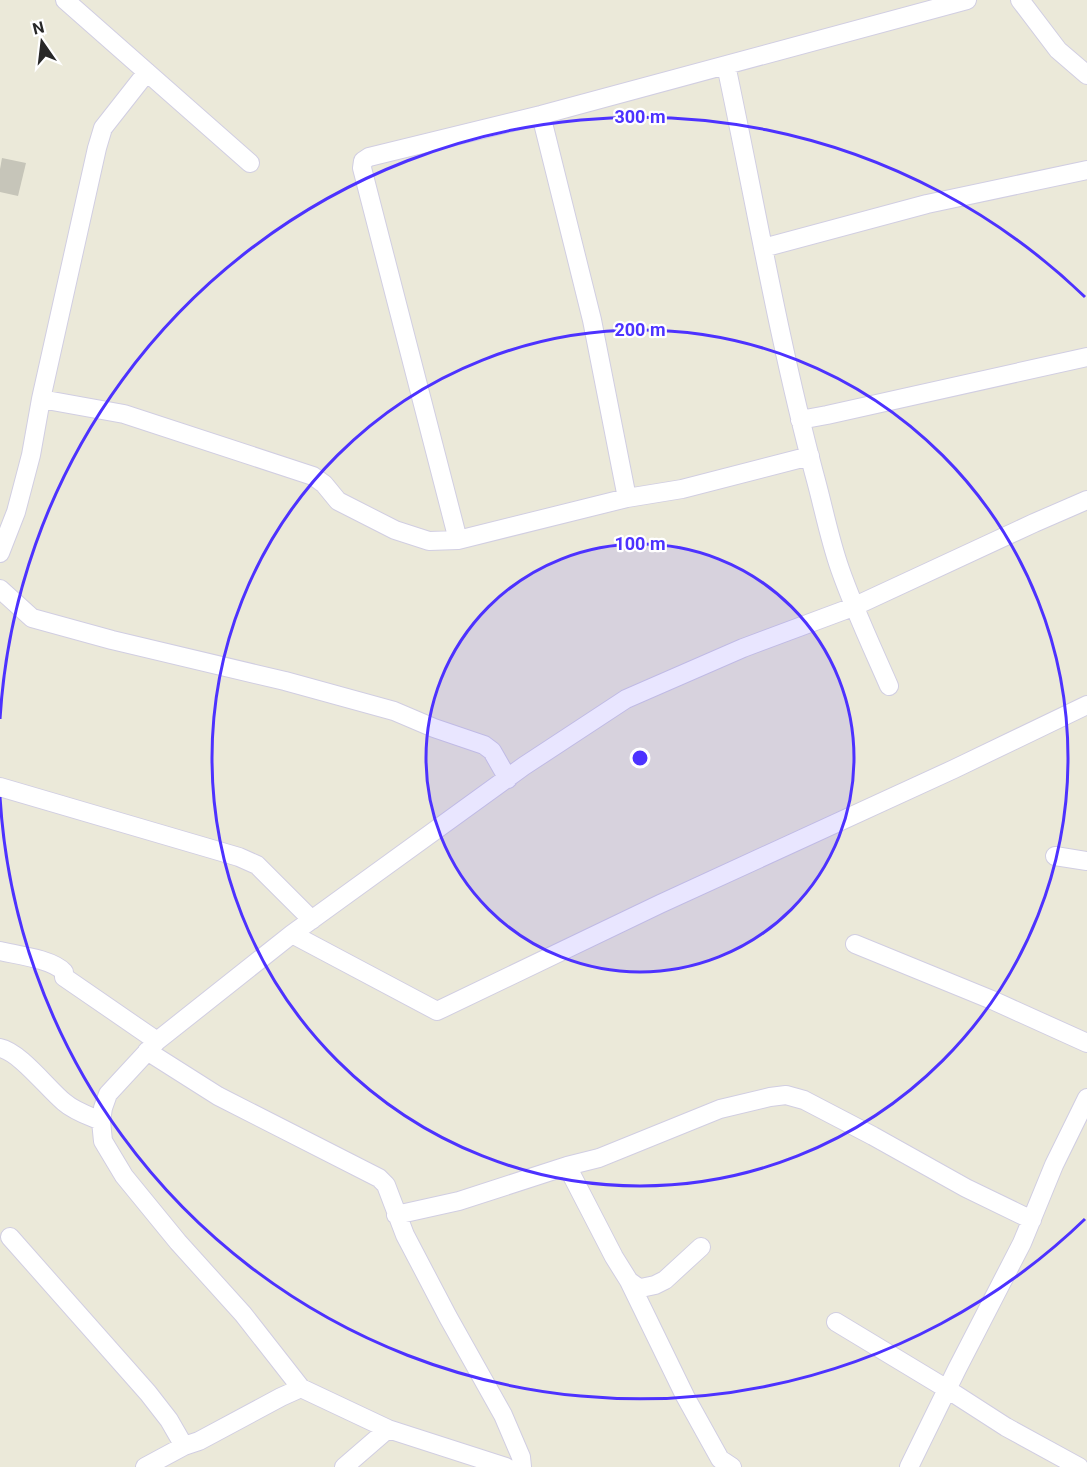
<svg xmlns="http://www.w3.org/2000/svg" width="1087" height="1467" viewBox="0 0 1087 1467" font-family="Roboto,sans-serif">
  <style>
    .building { fill: #c6c5b9 }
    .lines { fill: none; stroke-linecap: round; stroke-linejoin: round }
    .minor-casing { stroke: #d1cee2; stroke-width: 20 }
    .minor { stroke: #fff; stroke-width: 18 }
    .ring { fill: none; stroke: #4d32ff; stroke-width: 3 }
    .centre { fill: #4d32ff; stroke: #fff; stroke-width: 3 }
    .ring-label { font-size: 18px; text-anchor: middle; font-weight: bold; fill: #4d32ff; stroke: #fff; stroke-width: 4.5; stroke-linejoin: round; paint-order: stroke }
  </style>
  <rect width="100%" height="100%" fill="#ebe9d9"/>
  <path class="building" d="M2,158L26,163L18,196L0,192V169Z"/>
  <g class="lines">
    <g class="minor-casing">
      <path id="minor" d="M65,0L250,163
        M1020,0L1058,50L1087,75
        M726,65C755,201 778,338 814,473C823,505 829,538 840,569C854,609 872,647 889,686
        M541,115L592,320L627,498
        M763,248L927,204L1087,170
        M41,399L124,414L313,476L324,484L338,501L395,530L429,541L458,540
        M800,420L827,415L1087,357
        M810,456L682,489L627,498L458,540L362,168L363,161L369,157L541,115L967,0
        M0,553L16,512L31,455L41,399L97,148L103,128L147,72
        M0,589L32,618L112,640L285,681L394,711L434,728L484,745L492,751L508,779
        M0,787L239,857L257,865L312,920
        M1055,856L1087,861
        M292,934L437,1011L660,904L954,769L1087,705
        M855,944L992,1000L1087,1043
        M0,951C17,955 52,959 64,972V977L157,1041
        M0,1048C20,1052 47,1088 64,1102C74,1111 89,1116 101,1121
        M147,1051L218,1096L379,1178L386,1185L405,1235L448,1317L503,1415L521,1457L522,1467
        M567,1166L614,1257L629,1281L636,1286L641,1288L655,1285L665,1280L701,1247
        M396,1215L459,1201L567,1166L599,1158L720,1109L770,1097L786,1095L804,1100L873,1136L966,1188L1032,1220
        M10,1237L148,1393L169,1420L184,1446
        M629,1281L685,1396L720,1459L732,1467
        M836,1322L947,1389L1006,1427L1079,1467
        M145,1467L184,1446L199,1441L281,1397L301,1388
        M344,1467L388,1429
        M506,1467L388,1429L301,1388L243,1314L178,1242L124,1176L103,1141L101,1121L103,1108L108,1094L157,1041L292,934L524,766L626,699L743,648L853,607L1034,523L1087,500
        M909,1467L957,1369L1022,1243L1054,1165L1087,1098"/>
    </g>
    <use href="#minor" class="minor"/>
  </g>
  <circle cx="640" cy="758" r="214" fill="#4d32ff" fill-opacity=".12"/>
  <g class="ring">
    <circle cx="640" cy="758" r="214"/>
    <circle cx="640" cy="758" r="428"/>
    <path d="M1085 1219A641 641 0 0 1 0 797M0 719A641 641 0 0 1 1085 297"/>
  </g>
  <circle cx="640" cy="758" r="9" class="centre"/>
  <g class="ring-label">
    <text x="640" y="123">300 m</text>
    <text x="640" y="336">200 m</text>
    <text x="640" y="550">100 m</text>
  </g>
  <g transform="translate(42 42) rotate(346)" stroke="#ffffff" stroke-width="4.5" paint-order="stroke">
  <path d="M0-4.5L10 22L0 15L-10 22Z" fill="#282828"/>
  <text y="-9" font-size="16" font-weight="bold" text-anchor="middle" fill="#282828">N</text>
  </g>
</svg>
